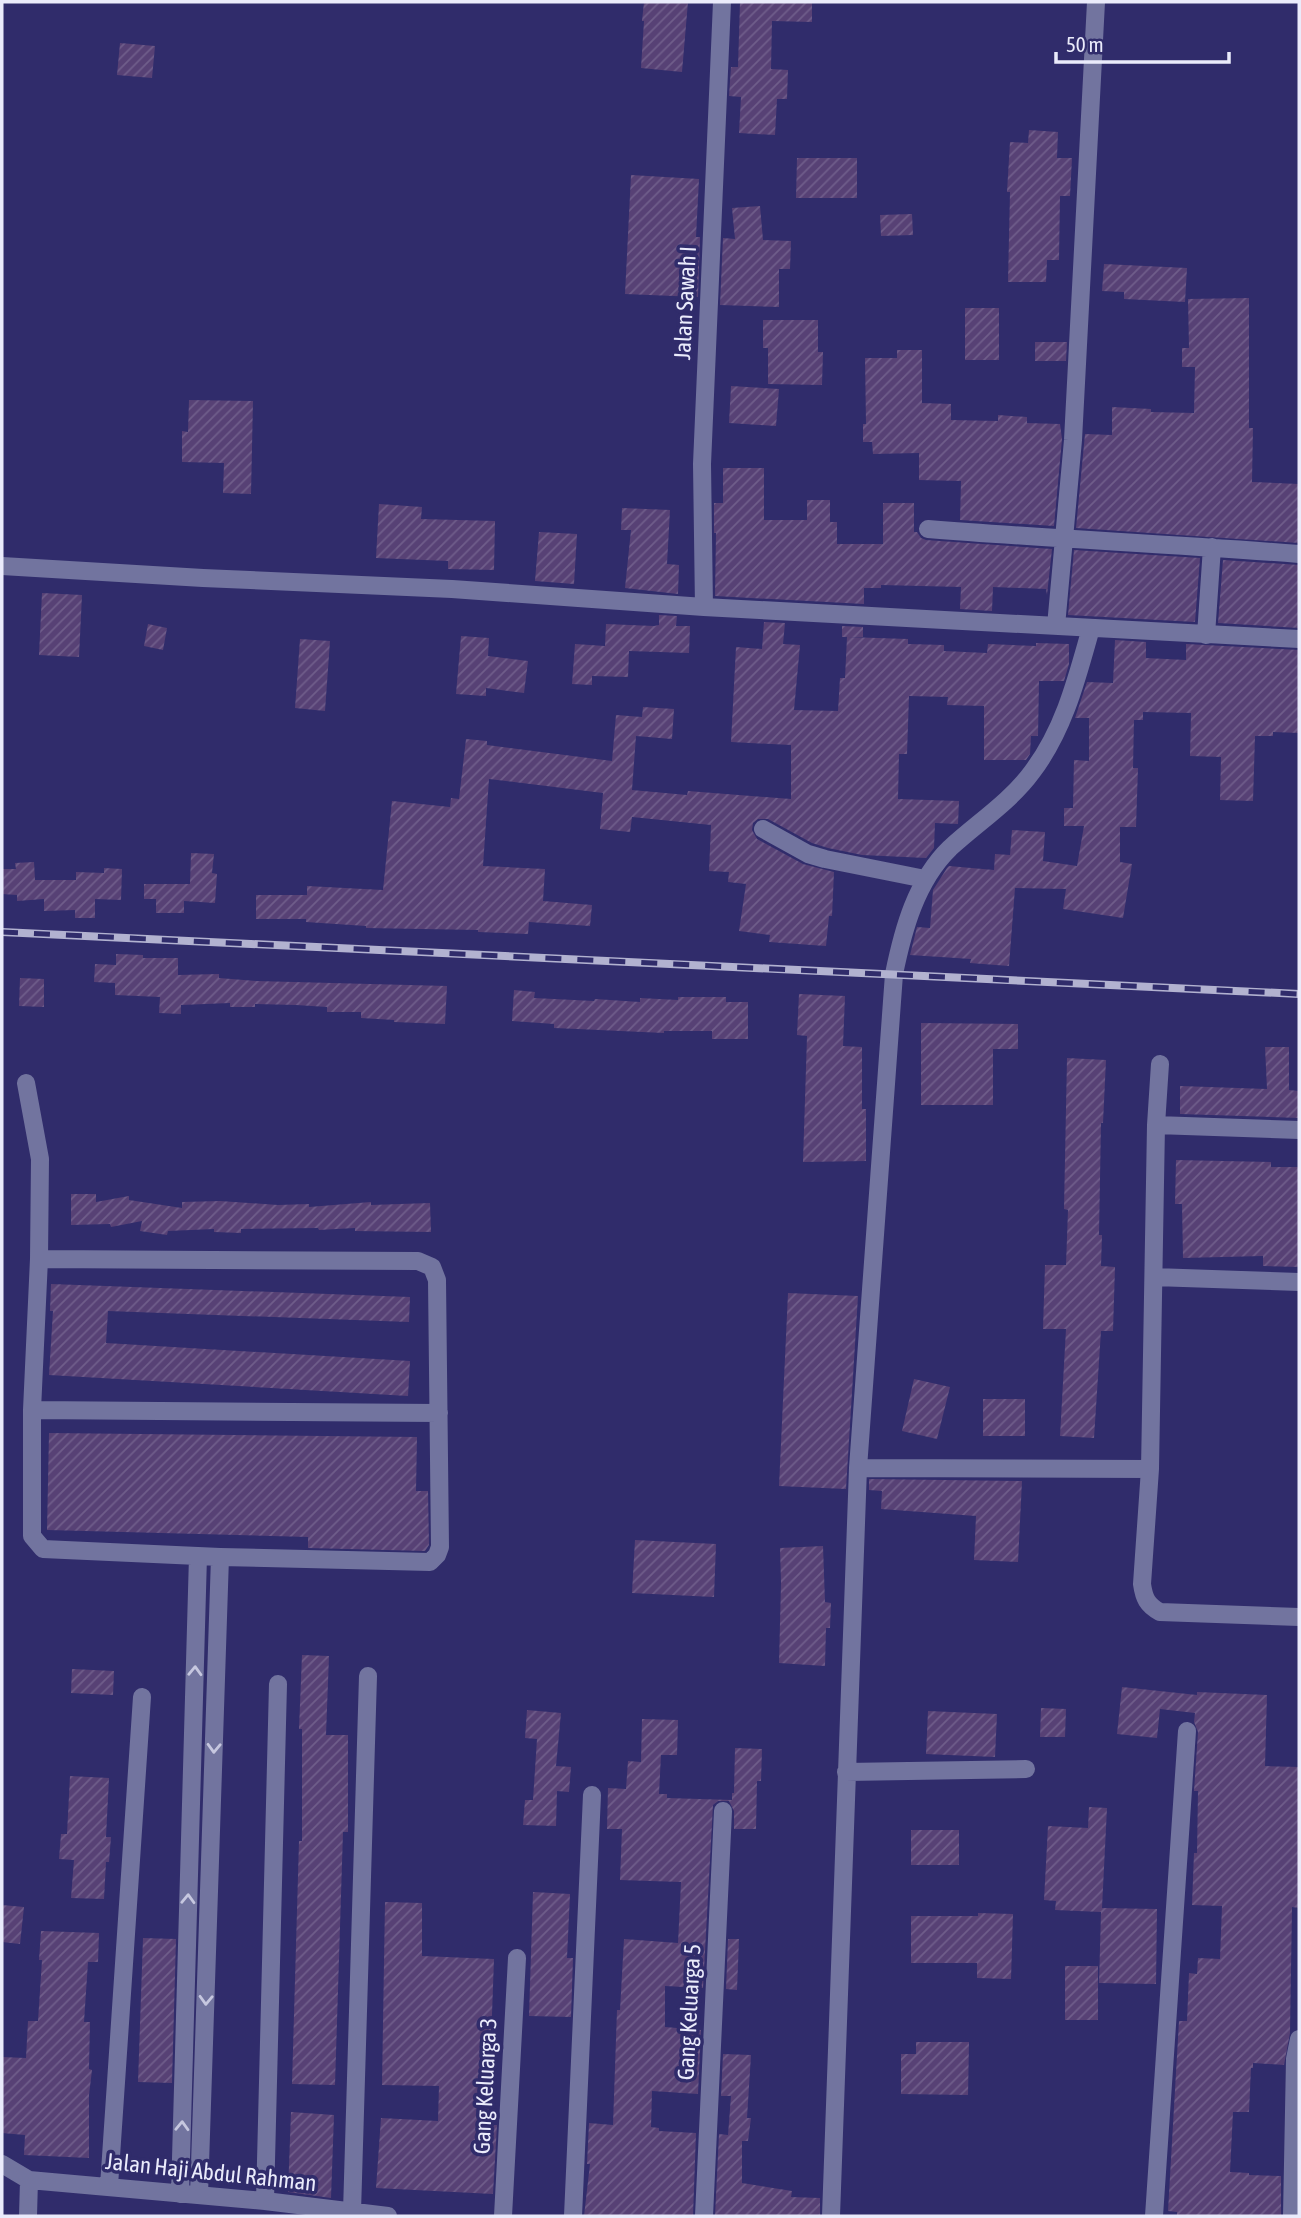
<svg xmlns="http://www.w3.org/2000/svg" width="1301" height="2218" viewBox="0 0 1301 2218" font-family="'Asap Condensed',sans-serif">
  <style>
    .building { fill: url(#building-hatch) }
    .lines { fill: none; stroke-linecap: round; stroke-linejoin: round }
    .minor { stroke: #72749f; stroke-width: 18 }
    .rail-casing { stroke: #b2b2d0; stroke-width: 8 }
    .rail { stroke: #302c6b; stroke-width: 5; stroke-dasharray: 16; stroke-linecap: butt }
    .oneway { stroke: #c6c7df }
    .labels { text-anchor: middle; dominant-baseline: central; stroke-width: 7; stroke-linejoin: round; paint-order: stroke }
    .street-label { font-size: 23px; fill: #eaebfb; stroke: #302c6b }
  </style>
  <defs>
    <pattern id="building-hatch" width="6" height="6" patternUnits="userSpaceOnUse" patternTransform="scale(1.75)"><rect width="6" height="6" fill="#574175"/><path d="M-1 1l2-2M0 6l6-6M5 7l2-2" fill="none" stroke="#6f5d8a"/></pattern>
  </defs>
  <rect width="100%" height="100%" fill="#302c6b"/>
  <path class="building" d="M644,2H688L682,72L641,68L644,21H642Z
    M740,2H812V22L772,21L771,69L788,70L787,99H777L775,135L739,133L741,97L729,96L731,67H738Z
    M120,43L155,46L152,78L117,75Z
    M1029,130L1058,132L1057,158H1072L1070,196H1060L1059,260H1047L1046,282H1008L1010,192H1007L1010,142L1028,143Z
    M797,158H857V198H796Z
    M631,175L699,179L696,237H700L698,297L625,294Z
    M760,206L763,240L791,241L790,269H779V307L720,305L723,238L735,239L732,208Z
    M912,214L913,235L881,236L880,215Z
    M1104,264L1187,268L1185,302L1124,299V292L1102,291Z
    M1249,298V428H1253L1252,482L1299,484V543L1076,528L1085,434L1112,435V407L1151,409V412L1194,413L1195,367H1182V348H1189L1188,299Z
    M965,308H999V360H965Z
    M763,320H818V352H823L822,385L768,384V348H763Z
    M1035,342H1067L1066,361H1035Z
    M897,350H922V403L951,404V420L998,421V415L1027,417V423L1060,424L1062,439L1054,526L960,520L961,481L919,480V453L873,454L872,442H863V424H866L865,358H897Z
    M731,386L779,389L776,426L729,423Z
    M189,400L253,401L251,494L223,493L224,463L182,462V431L188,432Z
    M723,468H764V520H807V500H830V522H837V544H883V503H914V532H917L921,538L926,540L1052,549L1047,595L1046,589L993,587L992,611L960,609L961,587L881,585V588H864V604L715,596L716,533H714V503H723Z
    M379,504L422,507L421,519L495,521L494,570L448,569V561L376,558Z
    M622,508L670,510L667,564L679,565L678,594L625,588L631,530H621Z
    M539,532L577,534L574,584L535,581Z
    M1074,550L1200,558L1195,622L1068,615Z
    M1223,560L1299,565V628L1218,623Z
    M42,593L82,595L79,657L39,655Z
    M659,615L677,616L676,626H690L689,653L629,651L628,677L592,676V685L572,684L575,644L605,646L606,624L654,626L659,625Z
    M764,622L785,623L783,644L800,645L794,710L838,711L840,678H845L847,637L908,639V644L944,645V651L987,653L988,644L1036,646V643L1069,644V664L1064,681H1039L1038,736H1031L1030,754L1026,760H984V706L947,705L948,697L909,696L907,754H899L898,799L959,801L958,824L935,823L934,848L926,858L862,855L828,848L812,843L768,819H758L753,823L752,830L757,839L803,864L834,872L832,916H829L826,946L769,942L770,935L739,931L746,884L728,882L729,872L709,871L711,825L632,817L630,832L600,829L603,793L489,779L483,866L545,869L543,901L592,905L590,926L529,922L528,934L478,932V930L366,928V926L306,922V919H256V895H307V886L383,890L392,801L450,807L451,798L459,799L466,739L487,741V745L612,761L616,715L642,717L643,707L674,709L672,739L636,736L632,790L687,795L688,791L791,799V745L731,742L736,647L762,649Z
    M148,624L167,628L163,650L144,646Z
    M842,626L863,627V637H842Z
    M461,636L489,638L488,656L528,661L524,693L486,688V696L456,694Z
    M300,639L330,641L325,711L295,708Z
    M1115,640L1146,642V658L1186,660V644L1299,650V733L1273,732V736H1255L1253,801L1220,800L1221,757L1190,756L1191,713L1143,712V720H1134L1133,768H1138L1136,827H1120V862L1132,864L1123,918L1063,909L1066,889L1015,888L1009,966L970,963L971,959L910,955L917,927L930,928L933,890L947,868L949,866L994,870L995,854L1010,855L1012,830L1045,832L1043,861L1077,866L1084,826H1064V808H1073L1074,760L1089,761V718H1075L1087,682L1113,683Z
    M191,853L214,854L212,873L217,874L215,903L184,901V913H156V899H144V884H190Z
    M34,862L35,880H76V872L104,873V868L122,869L121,900L95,899V918H75V910L44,911V899L17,901V895L2,894V869H16L15,863Z
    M116,954L143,955V958H178V975L219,974V978L256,981L447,986L445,1024L394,1022V1020L361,1018V1012H327V1007L296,1005L255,1004V1007H230V1003L181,1005V1014L159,1013L160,997L115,995V983L94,982L95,964L116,965Z
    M20,978L44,979V1007L19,1006Z
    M514,990L535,992L534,998L594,1001L595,999L640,1002V998L678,1000V997H726V1002H748V1039H712V1031H664V1033L577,1029L554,1028V1024L512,1021Z
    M799,994L845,996L843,1046L862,1047V1109H866V1161L803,1162L807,1036L797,1035Z
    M921,1023L1018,1024V1049H993V1105H921Z
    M1265,1047H1289V1090L1299,1091V1118L1180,1114V1086L1267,1089Z
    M1067,1058L1106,1060L1103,1123H1101L1099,1235H1102L1101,1266L1115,1267L1113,1331H1101L1094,1438L1060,1436L1066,1329H1043L1045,1265H1066L1068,1210L1064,1209Z
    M1176,1160L1271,1162V1167H1299V1267L1263,1266V1256L1183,1258L1182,1204H1175Z
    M71,1194H96V1202L129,1196V1200L182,1208V1202L220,1201L278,1205L309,1204V1207L371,1202V1205L430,1203L431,1232L355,1231V1228L319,1230L318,1228L241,1229V1233L214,1232V1229L168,1231L167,1235L140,1231L142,1221L111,1227L110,1224L71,1225Z
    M51,1284L410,1297L409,1322L108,1311L106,1343L410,1361L408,1396L49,1375L53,1311H50Z
    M788,1293L858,1296L846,1489L779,1486Z
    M914,1379L950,1387L937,1439L902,1431Z
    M983,1399H1025V1436H983Z
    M49,1433L417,1437L416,1491H428L429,1545L425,1551L308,1548V1537L47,1530Z
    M869,1479L1022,1481L1018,1562L974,1560L976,1516L881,1509L882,1491L869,1490Z
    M635,1540L716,1544L714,1597L632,1593Z
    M823,1546L825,1602L831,1603L830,1628H826L825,1666L779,1663L781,1583L780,1548Z
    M302,1655L329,1656L326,1735H348V1832H343L335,2085L292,2084L299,1841H302V1729H299Z
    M72,1669L114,1671L113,1695L71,1693Z
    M1122,1687L1197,1695V1692L1267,1695L1265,1766L1299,1767V1908L1292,1907L1290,2033L1284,2065L1253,2063V2068H1251L1249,2112H1233L1230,2172L1249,2173V2175L1281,2176V2216H1177V2212L1168,2211L1179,2021H1187L1189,1973L1197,1974L1198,1958L1220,1959L1222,1906L1192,1905L1194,1853H1197L1198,1791H1194L1198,1732L1194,1722L1195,1713L1160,1709L1157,1738L1117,1734Z
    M1041,1708L1066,1709L1065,1737H1040Z
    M527,1710L561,1713L556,1766L571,1767L569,1792L557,1791L556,1826L523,1825L525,1800H533L537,1739L525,1738Z
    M928,1711L997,1714L995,1757L926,1754Z
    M642,1719L678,1720L677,1755H661L659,1794H667V1798L732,1800V1793H734L735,1748L762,1749L761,1781H757L756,1829H734V1811L729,1801H718L713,1805L703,1988L665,1986V2027L701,2030L698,2094L652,2091L651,2127L659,2128V2131L696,2133L693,2216L656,2215V2216H584L590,2164H587L589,2123L613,2125L617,2010H620L624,1939L678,1943L681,1882L620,1880L622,1829H607L608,1788L626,1789L628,1761L641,1762Z
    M70,1776L109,1778L106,1837H111L109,1862H106L104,1899L71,1898L74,1860L59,1859L61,1834H67Z
    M1089,1807L1107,1808L1102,1908L1157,1909L1156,1984L1099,1983L1101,1912L1055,1910L1056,1901L1044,1900L1048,1826L1088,1828Z
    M911,1830H959V1865H911Z
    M533,1892L570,1894L567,1958H573L571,2017L529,2016Z
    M385,1902L422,1903V1956L494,1959L488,2125H497L493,2194L376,2188L381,2118L438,2121L439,2086L382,2085Z
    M2,1905L24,1907L20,1944L2,1942Z
    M978,1913L1013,1914L1011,1979L977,1978V1963H911V1916H978Z
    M41,1931L99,1933L98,1962H88L84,2022H90L89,2069L92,2070L89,2095V2158L24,2155L25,2135L2,2133V2057L26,2058L28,2021H38L42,1960H39Z
    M143,1938L176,1939L172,2083L138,2082Z
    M728,1939H739L737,1990L726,1989Z
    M1065,1966H1098V2020H1065Z
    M916,2042H969L968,2095L901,2094V2054H916Z
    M723,2054L751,2055L747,2118H751L748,2141H742V2183L792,2191L791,2197L820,2198V2216H715L719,2134L728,2135L731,2096H721Z
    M291,2112L334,2115L331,2198L288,2192Z"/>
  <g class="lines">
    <path class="minor" d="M928,529C1052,539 1176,544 1299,554
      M2,566L203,578L452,589L704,607L1299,639
      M704,607L702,464L722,2
      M1056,626L1073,440L1096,2
      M1206,635L1212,547
      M763,829L808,854L825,859L925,879
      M1160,1064L1156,1125L1150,1469L1142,1584C1144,1598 1147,1605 1160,1612L1299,1617
      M26,1083L40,1159L39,1259L32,1410V1536L43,1549L220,1557L430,1562L437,1555L440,1547L437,1280L432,1267L418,1261L39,1259
      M1156,1125L1299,1130
      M1154,1277L1299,1282
      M32,1410L439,1413
      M858,1468L1150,1469
      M846,1772L1026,1769
      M2,2164L29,2180L265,2201L388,2216
      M109,2186L142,1697
      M180,2194L198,1556
      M199,2195L220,1557
      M265,2201L278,1684
      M352,2212L368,1676
      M28,2216L29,2180
      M503,2216L517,1958
      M573,2216L592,1795
      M704,2216L723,1811
      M831,2216L858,1468L894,974C903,930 916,881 950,848C977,823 1010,802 1032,772C1064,730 1077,678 1091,628
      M1154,2216L1187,1731
      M1292,2216L1295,2059L1299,2039"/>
    <g class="rail-casing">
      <path id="rail" d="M2,932L1299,994"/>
    </g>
    <use href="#rail" class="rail"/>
  </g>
  <defs><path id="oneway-chevron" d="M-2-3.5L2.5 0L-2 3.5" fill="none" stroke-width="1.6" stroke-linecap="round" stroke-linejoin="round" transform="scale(1.75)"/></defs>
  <g class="oneway">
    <use href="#oneway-chevron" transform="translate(195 1671) rotate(-88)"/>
    <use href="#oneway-chevron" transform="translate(214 1748) rotate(92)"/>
    <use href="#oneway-chevron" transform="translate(188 1899) rotate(-88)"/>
    <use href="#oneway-chevron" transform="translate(206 2000) rotate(92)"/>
    <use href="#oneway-chevron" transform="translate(182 2126) rotate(-88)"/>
  </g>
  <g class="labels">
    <g class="street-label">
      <text transform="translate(685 303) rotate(-87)">Jalan Sawah I</text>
      <text transform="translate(689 2012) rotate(-87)">Gang Keluarga 5</text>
      <text transform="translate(485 2086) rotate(-87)">Gang Keluarga 3</text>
      <text transform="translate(211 2172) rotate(6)">Jalan Haji Abdul Rahman</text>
    </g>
  </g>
  <rect width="1301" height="2218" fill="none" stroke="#eaebfb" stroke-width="7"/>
  <path d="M1056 52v10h173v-10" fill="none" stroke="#eaebfb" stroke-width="3.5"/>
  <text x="1066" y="52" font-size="21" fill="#eaebfb" stroke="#302c6b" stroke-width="5" paint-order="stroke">50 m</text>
</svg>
